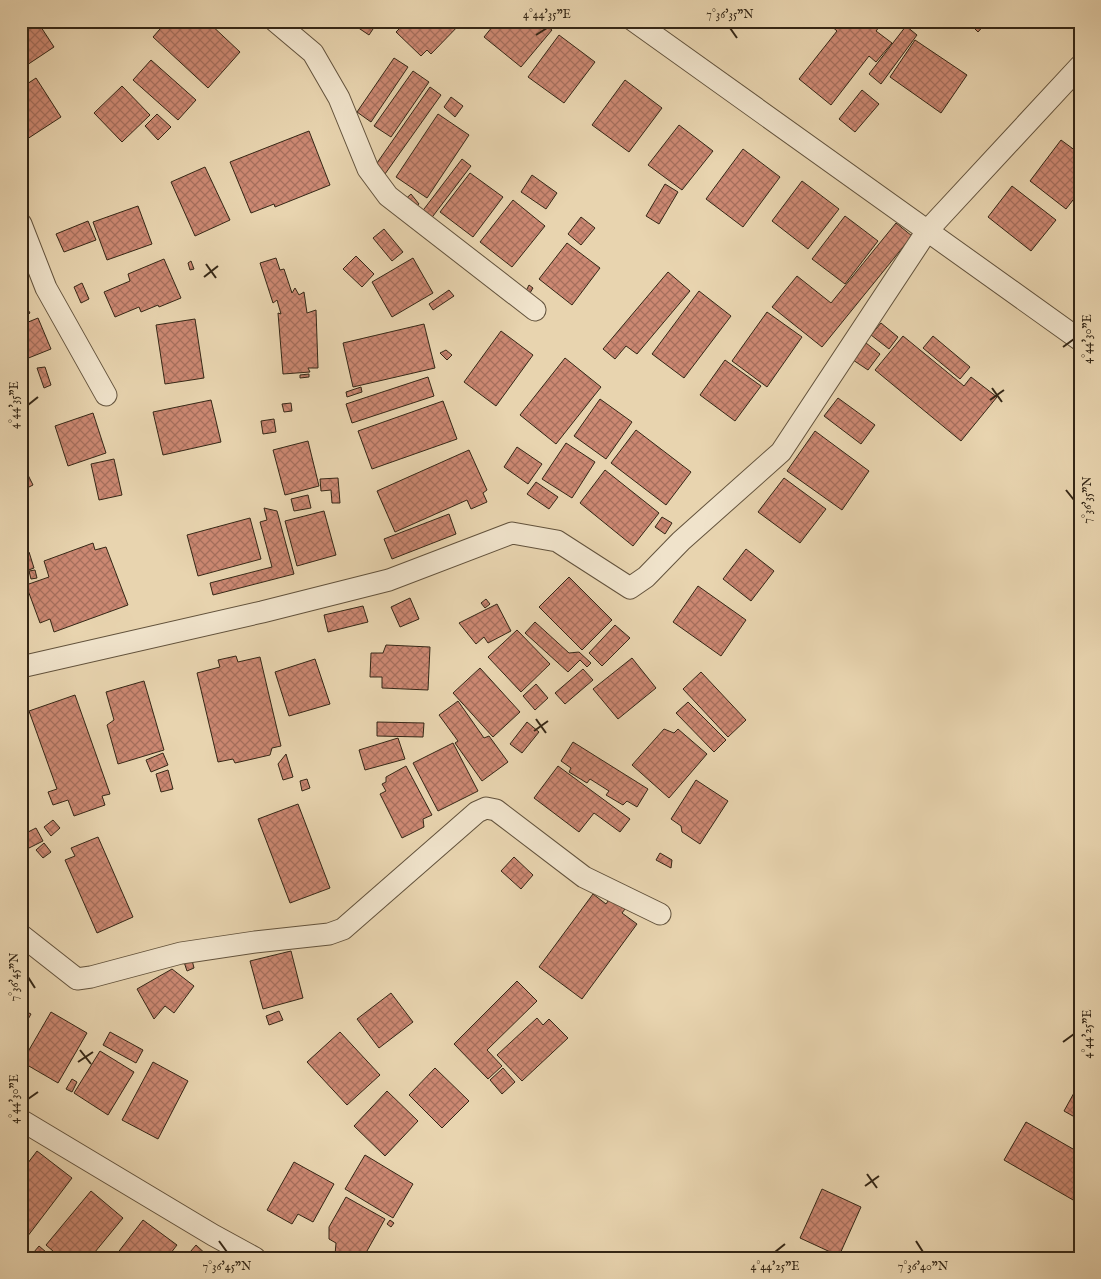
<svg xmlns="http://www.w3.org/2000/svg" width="1101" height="1279" viewBox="0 0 1101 1279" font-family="'IM FELL English',serif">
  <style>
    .building { fill: url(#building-cross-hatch); stroke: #352716 }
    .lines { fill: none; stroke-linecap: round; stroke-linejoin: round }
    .street-casing { stroke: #62523c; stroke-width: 23 }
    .street { stroke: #f0e3cb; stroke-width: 21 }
    .ticks { fill: none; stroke: #352716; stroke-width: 2 }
    .neatline { fill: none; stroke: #352716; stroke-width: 2 }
    .ticks-label { font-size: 12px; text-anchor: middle; fill: #352716 }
  </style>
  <defs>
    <pattern id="building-cross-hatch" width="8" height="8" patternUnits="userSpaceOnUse" patternTransform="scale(1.25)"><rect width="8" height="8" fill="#cc8872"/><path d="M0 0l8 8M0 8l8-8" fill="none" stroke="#a66f5d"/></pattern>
  </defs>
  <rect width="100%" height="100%" fill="#e8d4af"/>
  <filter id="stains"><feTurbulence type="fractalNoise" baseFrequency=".004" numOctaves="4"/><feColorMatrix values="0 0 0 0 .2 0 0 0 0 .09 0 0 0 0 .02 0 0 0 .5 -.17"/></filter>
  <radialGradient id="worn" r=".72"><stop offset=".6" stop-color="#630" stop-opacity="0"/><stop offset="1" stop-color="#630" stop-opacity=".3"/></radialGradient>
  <path class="building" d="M21,21H37L54,47L21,69Z
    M167,21H174L180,27L186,21H207L240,52L208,88L153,37Z
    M348,21H375L377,23L369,35Z
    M407,21H463L431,54L427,50L421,56L396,32Z
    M497,21H541L552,30L521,67L484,37Z
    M834,21H884L876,31L892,43L876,62L869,56L831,105L799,79L837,31L830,25Z
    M967,21H988L978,32Z
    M906,26L917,35L881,84L869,74Z
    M559,35L595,62L564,103L528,77Z
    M915,40L967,75L941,113L890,77Z
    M394,58L408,67L371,122L357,112Z
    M151,60L196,100L178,120L133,80Z
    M413,71L429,82L391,137L374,126Z
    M36,78L61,117L21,143V88Z
    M625,80L662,108L629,152L592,125Z
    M122,86L150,115L122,142L94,113Z
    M430,87L441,95L380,181L370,173Z
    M862,90L879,104L855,132L839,119Z
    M451,97L463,106L455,117L444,107Z
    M157,114L171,127L158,140L145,126Z
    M438,114L469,135L427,198L396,177Z
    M679,125L713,151L682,190L648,165Z
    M309,131L330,185L275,207L274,204L251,213L230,162Z
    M1061,140L1080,154V191L1066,209L1030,181Z
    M743,149L780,177L743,227L706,199Z
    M462,159L471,166L430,220L421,213Z
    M205,167L230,220L195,236L171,182Z
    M470,173L503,197L473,237L440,212Z
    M532,175L557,193L546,209L521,192Z
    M802,181L839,209L808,249L772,221Z
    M665,184L678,192L659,224L646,216Z
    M1012,186L1056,220L1031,251L988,217Z
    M411,194L419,204L408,213L400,204Z
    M513,200L545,226L512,267L480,242Z
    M138,206L152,244L107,260L93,222Z
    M845,216L878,241L845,284L812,259Z
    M581,217L595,228L581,245L568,234Z
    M88,221L96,240L64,252L56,234Z
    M896,223L912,236L822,347L772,307L797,276L831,303Z
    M384,229L403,252L392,261L373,238Z
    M567,243L600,268L572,305L539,279Z
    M356,256L374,274L362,287L343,269Z
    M276,258L280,270L284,269L292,293L295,288L299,295L304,292L307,313L316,310L318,368H308L310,372L283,374L278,313L281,314L277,300L273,303L260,263Z
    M413,258L433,293L392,317L372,282Z
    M164,259L181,298L159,307L158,305L141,312L139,307L115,317L104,292L130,281L128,274Z
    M191,261L194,269L190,270L188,263Z
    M668,272L690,291L637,354L626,346L615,359L603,349Z
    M82,283L89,299L81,303L74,287Z
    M529,285L533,288L530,293L526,291Z
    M449,290L454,296L433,310L429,304Z
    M699,291L731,316L684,378L652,354Z
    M21,298L30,313L21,319Z
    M767,312L802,337L767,387L732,361Z
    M38,318L51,349L21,361V332H23L21,325Z
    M195,319L204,378L165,384L156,325Z
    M881,323L898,337L889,349L871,335Z
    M424,324L435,368L353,387L343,343Z
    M501,331L533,355L496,406L464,382Z
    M903,336L964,386L971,377L997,397L961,441L875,370Z
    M933,336L970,367L960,379L923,348Z
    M866,343L880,354L868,370L853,360Z
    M446,350L452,355L447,360L440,353Z
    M565,358L601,387L556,444L520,415Z
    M725,360L761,386L735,421L700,395Z
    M45,367L51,385L44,388L37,368Z
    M309,374V377L300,378V375Z
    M428,377L434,396L352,423L346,404Z
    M361,387L362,392L347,397L346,392Z
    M838,398L875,425L861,444L824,416Z
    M600,399L632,422L606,459L574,436Z
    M211,400L221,442L163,455L153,412Z
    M443,401L457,439L372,469L358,431Z
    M291,403L292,411L284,412L282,404Z
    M93,413L106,453L68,466L55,426Z
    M274,419L276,432L263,434L261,421Z
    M636,430L691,472L666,505L611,463Z
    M815,431L869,471L842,510L787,471Z
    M308,441L319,486L285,495L273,450Z
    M566,443L595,462L572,498L542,479Z
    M517,447L542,464L528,484L504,467Z
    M469,450L487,490L483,493L487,502L471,509L467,500L395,532L377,491Z
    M114,459L122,495L99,500L91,464Z
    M21,461L33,485L21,491L29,499L21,502Z
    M605,470L659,513L633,546L580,503Z
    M338,478L340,503H332L331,490L321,491L320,479Z
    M784,478L826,509L800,543L758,512Z
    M536,482L558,497L549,509L527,494Z
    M308,495L311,508L294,511L291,499Z
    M264,508L277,511L294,574L213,595L210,583L272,567L260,522L267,520Z
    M324,511L336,555L297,566L285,521Z
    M449,514L456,534L392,559L384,539Z
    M662,517L672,523L665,534L655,527Z
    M250,518L261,559L198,576L187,535Z
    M93,543L95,550L106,547L128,605L54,632L50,619L40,623L26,585L49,577L44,561Z
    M746,549L774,571L751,601L723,579Z
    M29,552L34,568L21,573V555Z
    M35,570L37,578L31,579L29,571Z
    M569,577L612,620L582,650L539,607Z
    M698,586L746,620L721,656L673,622Z
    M410,598L419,619L400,627L391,607Z
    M486,599L490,604L485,608L481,603Z
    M497,604L511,631L488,643L484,637L476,644L459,623Z
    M363,606L368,622L328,632L324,615Z
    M21,613L28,625L21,628Z
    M535,622L569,653L579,652L591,663L587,667L580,660L568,672L525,633Z
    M615,625L630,638L602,666L589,653Z
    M517,630L550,664L521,692L488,657Z
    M386,645L430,647L428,690L382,688V677H370L371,653H383Z
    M236,656L238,662L260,657L281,746L272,748L270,755L235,763L233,759L218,762L197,673L220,667L218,660Z
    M632,658L656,688L618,719L593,689Z
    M315,659L330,704L289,716L275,672Z
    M480,668L520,712L493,737L453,693Z
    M583,669L593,680L565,704L555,693Z
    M701,672L746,720L728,737L683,689Z
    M144,681L164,750L118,764L107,725L114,720L106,692Z
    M536,684L548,698L535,710L523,696Z
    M75,695L110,794L102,796L105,805L74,816L68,800L53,805L48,792L57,789L29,711Z
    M458,701L484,738L489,736L508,762L482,781L455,743L458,741L439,715Z
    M688,702L726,740L714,752L676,713Z
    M377,722L424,723L423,737L377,736Z
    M527,722L539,732L522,753L510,744Z
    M664,729L674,733L678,729L707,754L669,798L632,765Z
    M398,738L405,759L365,770L359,750Z
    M573,742L648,789L637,807L627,801L623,805L606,795L609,791L590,779L587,783L569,772L571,768L561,761Z
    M453,743L478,791L438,811L413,763Z
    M163,753L168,765L151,772L146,760Z
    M286,754L293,777L283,780L278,764Z
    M406,766L432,815L423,819L424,827L402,838L380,794L386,791L382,784L386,782V777Z
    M558,766L630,819L620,832L594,813L579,832L534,798Z
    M168,770L173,789L161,792L156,774Z
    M307,779L310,788L302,791L300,781Z
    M696,780L728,801L700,844L682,832L681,826L671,819Z
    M298,804L330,888L290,903L258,819Z
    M53,820L60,828L51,836L44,827Z
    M36,828L43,841L29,848L22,835Z
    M98,837L133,917L97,933L65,860L75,856L71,848Z
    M44,843L51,852L43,858L36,850Z
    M660,853L672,860L671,868L656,860Z
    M514,857L533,875L521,889L501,871Z
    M593,894L606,904L610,898L625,909L622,913L637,924L582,999L539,967Z
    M291,951L303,998L263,1009L250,961Z
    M192,960L194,968L187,971L184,962Z
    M172,969L194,986L174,1013L165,1006L154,1019L137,989Z
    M517,981L537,1001L487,1050L502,1066L488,1079L454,1044Z
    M391,993L413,1022L379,1048L357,1019Z
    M21,1009L31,1014L21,1032Z
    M279,1011L283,1020L269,1025L266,1016Z
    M51,1012L87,1033L58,1083L22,1062Z
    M537,1018L543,1025L549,1019L568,1038L522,1081L497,1055Z
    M110,1032L143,1050L136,1063L103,1045Z
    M340,1032L380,1075L347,1105L307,1062Z
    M100,1051L134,1072L108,1115L74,1093Z
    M153,1062L188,1081L158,1139L122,1120Z
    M435,1068L469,1101L442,1128L409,1095Z
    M503,1068L515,1082L502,1094L490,1080Z
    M72,1079L77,1082L72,1092L66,1089Z
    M1080,1082V1120L1064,1111Z
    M387,1091L418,1121L385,1156L354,1126Z
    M1026,1122L1080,1153V1204L1004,1160Z
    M37,1151L72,1178L24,1241L21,1239V1172Z
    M365,1155L413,1184L393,1218L345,1189Z
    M294,1162L334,1184L313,1222L298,1214L292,1224L267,1210Z
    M822,1189L861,1207L839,1256L800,1238Z
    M91,1191L123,1218L90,1258H61L46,1245Z
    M346,1197L385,1219L363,1258H340L335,1255L336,1243L329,1239V1227Z
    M143,1220L177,1245L167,1258H119L116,1255Z
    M390,1220L394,1223L391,1227L387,1224Z
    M196,1245L210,1258H185Z
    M39,1246L53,1258H29Z"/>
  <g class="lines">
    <g class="street-casing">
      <path id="street" d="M275,21L313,53L339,98L368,169L388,196L535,310
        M634,21L1080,340
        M21,224L46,288L106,395
        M21,667L262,612L389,580L512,533L557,541L630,588L646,577L681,541L781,452L927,231L1080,66
        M21,935L77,979L91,977L181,953L255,942L329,934L343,929L477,812L486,808L496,810L584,877L660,914
        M21,1120L213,1235L255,1258"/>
    </g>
    <use href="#street" class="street"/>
  </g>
  <path class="ticks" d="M730,28L737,38M536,35L547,28M206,264L216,278M204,277L218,266M1063,347L1074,339M992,388L1002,402M990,400L1004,390M28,405L38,397M1066,490L1074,500M536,719L546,733M534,731L548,721M28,977L35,988M1063,1042L1074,1034M80,1050L91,1064M78,1062L93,1052M28,1099L38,1092M867,1174L877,1188M865,1186L879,1176M219,1241L227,1252M916,1241L923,1252M775,1252L785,1244"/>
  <rect width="1101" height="1279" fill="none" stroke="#e8d4af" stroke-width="55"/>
  <rect x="28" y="28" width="1046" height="1224" class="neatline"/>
  <g class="ticks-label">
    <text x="547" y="18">4°44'35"E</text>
    <text x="730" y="18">7°36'35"N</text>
    <text transform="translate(1087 339) rotate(-90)" y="4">4°44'30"E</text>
    <text transform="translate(14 405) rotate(-90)" y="4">4°44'35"E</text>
    <text transform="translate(1087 500) rotate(-90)" y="4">7°36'35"N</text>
    <text transform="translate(14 977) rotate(-90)" y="4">7°36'45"N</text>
    <text transform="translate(1087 1034) rotate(-90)" y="4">4°44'25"E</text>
    <text transform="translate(14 1099) rotate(-90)" y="4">4°44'30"E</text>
    <text x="227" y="1270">7°36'45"N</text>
    <text x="775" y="1270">4°44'25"E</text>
    <text x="923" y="1270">7°36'40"N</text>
  </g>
  <rect width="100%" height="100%" filter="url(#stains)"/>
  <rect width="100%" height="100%" fill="url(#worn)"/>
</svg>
